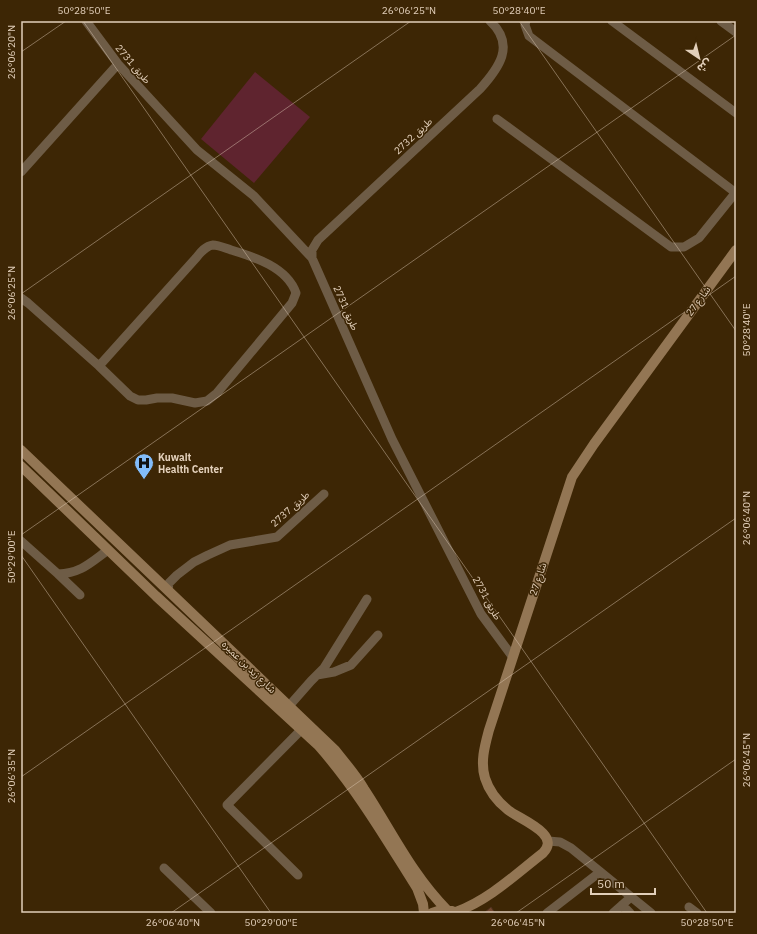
<svg xmlns="http://www.w3.org/2000/svg" width="757" height="934" viewBox="0 0 757 934" font-family="'IBM Plex Sans','Noto Sans Arabic',sans-serif">
  <style>
    .green { fill: #5f242f }
    .building { fill: #70452b; stroke: #4e301e }
    .lines { fill: none; stroke-linecap: round; stroke-linejoin: round }
    .street { stroke: #6e5c46; stroke-width: 9 }
    .secondary { stroke: #937654; stroke-width: 10 }
    .ticks { fill: none; stroke: #e2cfba; stroke-width: 1; stroke-opacity: 0.45 }
    .labels { text-anchor: middle; dominant-baseline: central; stroke-width: 3; stroke-linejoin: round; paint-order: stroke }
    .street-label { font-size: 10px; fill: #e2cfba; stroke: #3d2605 }
    .poi-label { font-size: 10px; font-weight: bold; fill: #e2cfba; stroke: #3d2605; text-anchor: start }
    .neatline { fill: none; stroke: #e2cfba; stroke-width: 1.5 }
    .ticks-label { font-size: 10px; text-anchor: middle; fill: #e2cfba }
  </style>
  <rect width="100%" height="100%" fill="#3d2605"/>
  <path class="green" d="M255,72L310,117L254,183L201,139Z"/>
  <path class="building" d="M491,907L495,913H484Z"/>
  <g class="lines">
    <path class="street" d="M86,21L118,64L197,150L254,196L312,258L392,439L481,614L512,656
      M526,21L525,25L529,36L736,193
      M612,21L736,113
      M721,21L736,32
      M497,119L671,247H684L699,238L736,192
      M21,172L118,64
      M312,258V250L318,240L480,89C499,68 516,45 490,21
      M21,298L28,303L99,366L130,396L138,400H146L157,398H172L195,403L207,401L217,393L292,303L296,293C287,267 254,257 231,250C225,248 218,245 213,245C205,246 200,253 196,258L99,366
      M21,541L58,574L80,595
      M58,574C81,573 90,563 108,550
      M168,590L169,583L177,575L194,562L208,555L230,545L277,537L324,494
      M317,675L334,672L351,665L378,635
      M289,706L311,681L324,668L367,599
      M548,841L560,842L571,848L651,913
      M164,868L211,913
      M298,875L227,805L302,729
      M622,905L630,913
      M689,907L697,913
      M547,913L600,872
      M613,913L631,897"/>
    <path class="secondary" d="M21,450L335,750C345,763 356,775 364,789C391,830 412,875 447,910
      M21,466L156,596L318,745C357,789 386,839 417,888L423,904L424,913
      M456,912C489,900 516,874 543,853C562,834 519,819 508,810C498,802 489,791 485,778C480,762 485,745 489,730L572,477L594,444L736,250
      M432,913L441,910L452,911"/>
  </g>
  <path class="ticks" d="M83,21L707,913M519,21L736,331M21,52L66,21M21,294L411,21M21,535L736,35M21,555L271,913M21,777L736,276M171,913L736,518M516,913L736,759"/>
  <defs>
    <g id="hospital-pin" transform="scale(1)"><path d="M0 17L-7.5 6A9.5 9.5 0 1 1 7.5 6Z" fill="#82bcfa" stroke="#3d2605"/><path d="M-5-5h3v3.5h4V-5h3V5h-3V1.5h-4V5h-3Z" fill="#111"/></g>
  </defs>
  <g fill-rule="evenodd">
    <use href="#hospital-pin" x="144" y="463"/>
  </g>
  <g class="labels">
    <g class="street-label">
      <text transform="translate(133 64) rotate(49)">طريق 2731</text>
      <text transform="translate(413 136) rotate(-43)">طريق 2732</text>
      <text transform="translate(698 301) rotate(-54)">شارع 27</text>
      <text transform="translate(346 308) rotate(66)">طريق 2731</text>
      <text transform="translate(290 509) rotate(-42)">طريق 2737</text>
      <text transform="translate(538 579) rotate(-72)">شارع 27</text>
      <text transform="translate(487 598) rotate(61)">طريق 2731</text>
      <text transform="translate(249 667) rotate(44)">شارع زيد بن عميره</text>
    </g>
    <g class="poi-label">
      <text x="158" y="457">Kuwait<tspan x="158" dy="12">Health Center</tspan></text>
    </g>
  </g>
  <rect width="757" height="934" fill="none" stroke="#3d2605" stroke-width="44"/>
  <g transform="translate(699 58) rotate(145)" stroke="#3d2605" stroke-width="3" paint-order="stroke">
  <path d="M0-3L7 15L0 10L-7 15Z" fill="#e2cfba"/>
  <text y="-6" font-size="11" font-weight="bold" text-anchor="middle" fill="#e2cfba">ش</text>
  </g>
  <path d="M591 888v6h64v-6" fill="none" stroke="#e2cfba" stroke-width="2"/>
  <text x="597" y="888" font-size="12" fill="#e2cfba" stroke="#3d2605" stroke-width="3" paint-order="stroke">50 m</text>
  <rect x="22" y="22" width="713" height="890" class="neatline"/>
  <g class="ticks-label">
    <text x="84" y="14">50°28'50"E</text>
    <text x="409" y="14">26°06'25"N</text>
    <text x="519" y="14">50°28'40"E</text>
    <text transform="translate(11 52) rotate(-90)" y="4">26°06'20"N</text>
    <text transform="translate(11 293) rotate(-90)" y="4">26°06'25"N</text>
    <text transform="translate(746 330) rotate(-90)" y="4">50°28'40"E</text>
    <text transform="translate(746 518) rotate(-90)" y="4">26°06'40"N</text>
    <text transform="translate(11 557) rotate(-90)" y="4">50°29'00"E</text>
    <text transform="translate(746 760) rotate(-90)" y="4">26°06'45"N</text>
    <text transform="translate(11 776) rotate(-90)" y="4">26°06'35"N</text>
    <text x="173" y="926">26°06'40"N</text>
    <text x="271" y="926">50°29'00"E</text>
    <text x="518" y="926">26°06'45"N</text>
    <text x="707" y="926">50°28'50"E</text>
  </g>
</svg>
